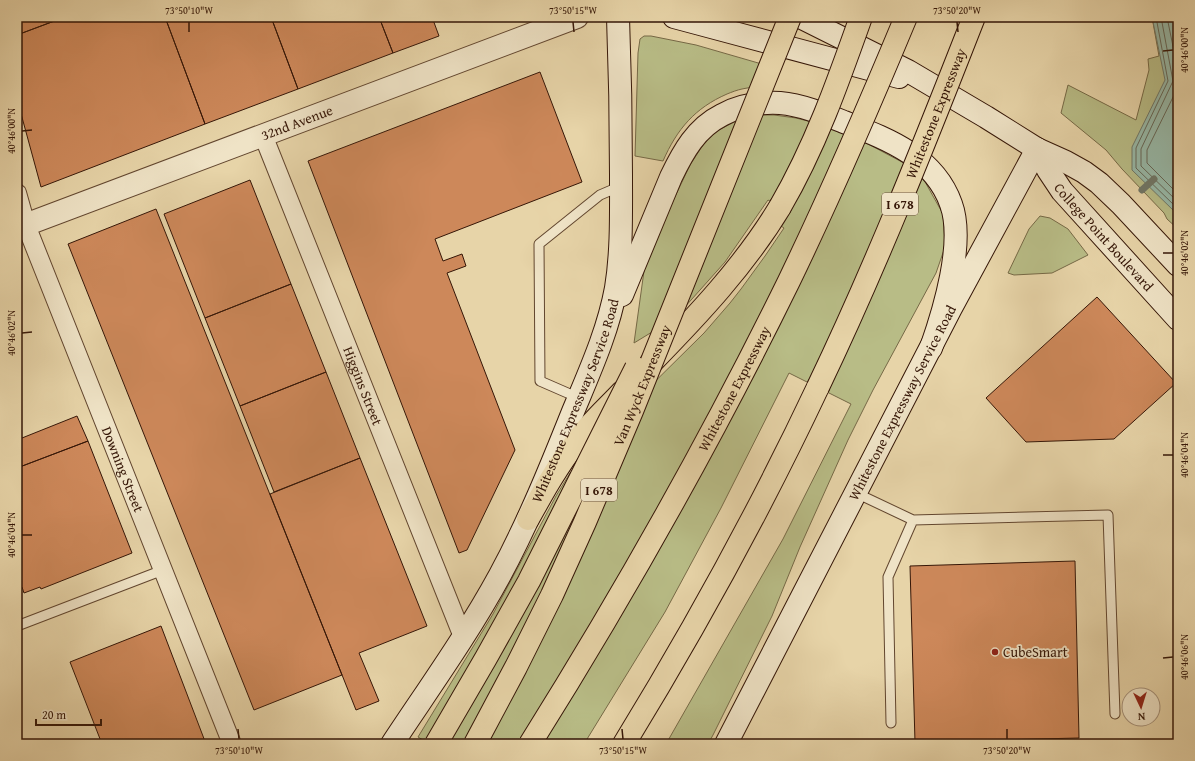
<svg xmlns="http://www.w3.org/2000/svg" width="1195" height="761" viewBox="0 0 1195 761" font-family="'Gentium Book Plus',serif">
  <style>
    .green { fill: #b8bc86; stroke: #766946 }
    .water { fill: #97b8a7; stroke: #707767 }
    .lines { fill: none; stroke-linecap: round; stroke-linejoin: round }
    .shore { stroke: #666757; stroke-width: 1 }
    .stream { stroke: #707767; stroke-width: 7 }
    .building { fill: #cd885a; stroke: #351607 }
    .service-casing { stroke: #62462f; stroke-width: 11 }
    .minor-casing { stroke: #62462f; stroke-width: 20 }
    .tertiary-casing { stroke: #62462f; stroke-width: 24 }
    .secondary-casing { stroke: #351607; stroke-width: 24 }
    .motorway-casing { stroke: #351607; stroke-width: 24 }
    .service { stroke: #efe3c6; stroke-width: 9 }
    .minor { stroke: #efe3c6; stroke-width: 18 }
    .tertiary { stroke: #efe3c6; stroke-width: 22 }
    .secondary { stroke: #efe3c6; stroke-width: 22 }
    .motorway { stroke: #e7d4a8; stroke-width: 22 }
    .motorway-bridge-casing { stroke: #351607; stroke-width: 24; stroke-linecap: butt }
    .motorway-bridge { stroke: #e7d4a8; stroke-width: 22 }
    .ticks { fill: none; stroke: #351607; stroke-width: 1.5 }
    .poi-dot { fill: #8f2418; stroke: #efe3c6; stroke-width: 1.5 }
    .labels { text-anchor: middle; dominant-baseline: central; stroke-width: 3.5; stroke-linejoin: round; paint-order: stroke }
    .shield { fill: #efe3c6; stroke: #6d5440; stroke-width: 1 }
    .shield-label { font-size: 13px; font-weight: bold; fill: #351607 }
    .street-label { font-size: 14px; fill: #351607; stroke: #efe3c6 }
    .poi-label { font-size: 14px; fill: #351607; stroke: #efe3c6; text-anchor: start }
    .neatline { fill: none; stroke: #351607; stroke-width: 1.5 }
    .ticks-label { font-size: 10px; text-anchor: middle; fill: #351607 }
  </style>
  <rect width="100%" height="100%" fill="#e7d4a8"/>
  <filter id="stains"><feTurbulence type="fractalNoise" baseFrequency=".005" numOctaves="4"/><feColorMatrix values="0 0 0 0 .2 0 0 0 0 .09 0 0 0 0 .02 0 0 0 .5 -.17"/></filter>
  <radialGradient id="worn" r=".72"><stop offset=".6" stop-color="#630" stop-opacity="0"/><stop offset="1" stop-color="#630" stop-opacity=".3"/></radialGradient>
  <path class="green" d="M1152,17H1170L1178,196V229L1167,219L1164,213L1122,169L1106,150L1061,113L1068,85L1136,120L1149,70L1148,59L1159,56Z
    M644,36H651L696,45L779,69C770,74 762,81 754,86C750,88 746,88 742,89C737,90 732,92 727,94C695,108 677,129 663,161L635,156L638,53L640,39Z
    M761,115H774L796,118L827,126L868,144L919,171L943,214L945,247L936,273L873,390L848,440L800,547L772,616L713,735L708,744H666L783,539L851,404L789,373L721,508L665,612L584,744H423L422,743L423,740L418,737L493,614L556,496L570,473L608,428L704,333L730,303L741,289L765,256L784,228L781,226L789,212L768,200L725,262L675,318L634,343L644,271L654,241L690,165L703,145L709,138L717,131L734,122Z
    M1040,216L1050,218L1068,229L1088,255L1052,273L1014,275L1008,273L1029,229Z"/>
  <path class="water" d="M1152,17H1178V211H1174L1132,170V147L1165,80Z"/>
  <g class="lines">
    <path class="shore" d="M1156,17L1168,81L1136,148V168L1175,206L1178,207
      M1161,17L1173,81L1141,149V166L1178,202
      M1167,17L1178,71
      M1178,87L1147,150V163L1178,194"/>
    <path class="stream" d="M1142,190L1154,179"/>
  </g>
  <path class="building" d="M17,17H65L17,35Z
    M65,17H165L205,124L41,187L17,99V35Z
    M165,17H271L298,89L205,124Z
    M271,17H379L393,53L298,89Z
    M379,17H432L439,36L393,53Z
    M540,72L582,182L435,239L443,261L462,254L466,266L447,273L515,450L467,550L459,553L308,161Z
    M250,180L291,284L205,318L164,214Z
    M156,209L342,675L254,710L68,244Z
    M291,284L326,372L240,406L205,318Z
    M1097,297L1176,383L1114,439L1026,442L986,398Z
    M326,372L360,458L274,492L240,406Z
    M77,416L88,441L17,468V440Z
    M88,441L132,553L41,589L40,587L24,593L22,587L17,589V468Z
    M360,458L427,626L359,653L379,701L356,710L270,494Z
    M1075,561L1079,738L915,742L910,566Z
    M161,626L206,744H102L70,662Z"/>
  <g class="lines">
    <g class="service-casing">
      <path id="service" d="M579,398L540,381L539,244L600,195L621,186
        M856,493L913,520L1108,515L1115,714
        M17,626L163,570
        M891,723L888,577L913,520"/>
    </g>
    <g class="minor-casing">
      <g id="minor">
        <path id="s1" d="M263,135L463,637"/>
        <path id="s2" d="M17,193L26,225L232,744"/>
      </g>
    </g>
    <g class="tertiary-casing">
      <g id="tertiary">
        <path id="s3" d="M17,228L577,17"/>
      </g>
    </g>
    <g class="secondary-casing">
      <g id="secondary">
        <path d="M674,17L899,77"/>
        <path d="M800,17L908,71L986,117L1037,149L1066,162L1084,172L1099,183L1121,204L1178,265"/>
        <path id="s4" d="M1037,149L1048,170L1062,191L1178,319"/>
        <path d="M622,295L671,177C683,152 696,128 722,115C740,105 760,102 780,103C802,105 824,114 844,122C887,139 934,156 951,204C965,242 944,311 931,348"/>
        <path id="s5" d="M392,744C429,688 468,634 500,575C528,523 550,469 572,414C589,373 608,332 616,288C622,251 621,212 621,174C621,122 620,69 618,17"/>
        <path id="s6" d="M726,744L951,308L1037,149"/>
      </g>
    </g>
    <g class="motorway-casing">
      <path id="motorway" d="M651,363C698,315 745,265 780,207
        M528,519C543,492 558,465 577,441C590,423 607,408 622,392
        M624,744C695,628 760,510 818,387"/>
    </g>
    <use href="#service" class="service"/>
    <use href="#minor" class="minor"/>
    <use href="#tertiary" class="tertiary"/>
    <use href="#secondary" class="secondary"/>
    <use href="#motorway" class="motorway"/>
    <g class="motorway-bridge-casing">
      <g id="motorway-bridge">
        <path d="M780,207C815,147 838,82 861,17"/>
        <path id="s7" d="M818,387C876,266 925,142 974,17"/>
        <path d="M436,744L486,658L529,581L636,368"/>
        <path id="s8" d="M475,744L516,667L552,595L585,522L632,411L790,17"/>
        <path id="s9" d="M530,744C624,594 711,440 789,281C831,194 869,106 906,17"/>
      </g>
    </g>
    <use href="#motorway-bridge" class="motorway-bridge"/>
  </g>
  <path class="ticks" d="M189,22V32M573,22L574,32M957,22L958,32M1163,51L1173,50M22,131L32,130M1163,253H1173M22,333L32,332M1163,455H1173M22,535H32M1163,658L1173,657M238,729L239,739M622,729L623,739M1007,729V739"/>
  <circle class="poi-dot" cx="995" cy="652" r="4"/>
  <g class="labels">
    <g class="shield">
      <rect x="882" y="193" width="36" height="22" rx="3"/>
      <rect x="581" y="479" width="36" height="22" rx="3"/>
    </g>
    <g class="shield-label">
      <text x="900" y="204">I 678</text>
      <text x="599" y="490">I 678</text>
    </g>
    <g class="street-label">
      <text stroke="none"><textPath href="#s7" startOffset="298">Whitestone Expressway</textPath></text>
      <text stroke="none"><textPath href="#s3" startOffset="299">32nd Avenue</textPath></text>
      <text stroke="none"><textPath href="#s4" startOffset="111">College Point Boulevard</textPath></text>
      <text stroke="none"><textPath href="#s8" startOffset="396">Van Wyck Expressway</textPath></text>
      <text stroke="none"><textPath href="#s1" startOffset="270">Higgins Street</textPath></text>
      <text stroke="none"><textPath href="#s9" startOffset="410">Whitestone Expressway</textPath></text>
      <text stroke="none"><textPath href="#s5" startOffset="391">Whitestone Expressway Service Road</textPath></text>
      <text stroke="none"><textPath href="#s6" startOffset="384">Whitestone Expressway Service Road</textPath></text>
      <text stroke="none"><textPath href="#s2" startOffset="296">Downing Street</textPath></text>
    </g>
    <g class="poi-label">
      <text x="1003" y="652">CubeSmart</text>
    </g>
  </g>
  <rect width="1195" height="761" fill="none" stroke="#e7d4a8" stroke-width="44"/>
  <g transform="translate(1141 707) rotate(176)"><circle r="19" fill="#efe3c6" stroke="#a5917a"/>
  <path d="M0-3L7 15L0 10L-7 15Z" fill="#8f2418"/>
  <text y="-6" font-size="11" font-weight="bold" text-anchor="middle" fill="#351607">N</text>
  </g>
  <path d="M36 719v6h65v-6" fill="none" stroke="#351607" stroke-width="2"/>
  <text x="42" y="719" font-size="12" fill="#351607" stroke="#efe3c6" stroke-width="3" paint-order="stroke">20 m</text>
  <rect x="22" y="22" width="1151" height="717" class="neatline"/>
  <g class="ticks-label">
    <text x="189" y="14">73°50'10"W</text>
    <text x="573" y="14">73°50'15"W</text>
    <text x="957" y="14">73°50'20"W</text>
    <text transform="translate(1184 50) rotate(-90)" y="4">40°46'00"N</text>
    <text transform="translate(11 131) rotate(-90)" y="4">40°46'00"N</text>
    <text transform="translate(1184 253) rotate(-90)" y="4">40°46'02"N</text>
    <text transform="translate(11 333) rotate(-90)" y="4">40°46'02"N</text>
    <text transform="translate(1184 455) rotate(-90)" y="4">40°46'04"N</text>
    <text transform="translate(11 535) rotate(-90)" y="4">40°46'04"N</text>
    <text transform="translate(1184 657) rotate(-90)" y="4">40°46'06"N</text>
    <text x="239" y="754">73°50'10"W</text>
    <text x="623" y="754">73°50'15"W</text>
    <text x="1007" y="754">73°50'20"W</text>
  </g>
  <rect width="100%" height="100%" filter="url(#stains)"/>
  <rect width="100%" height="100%" fill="url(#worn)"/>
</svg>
